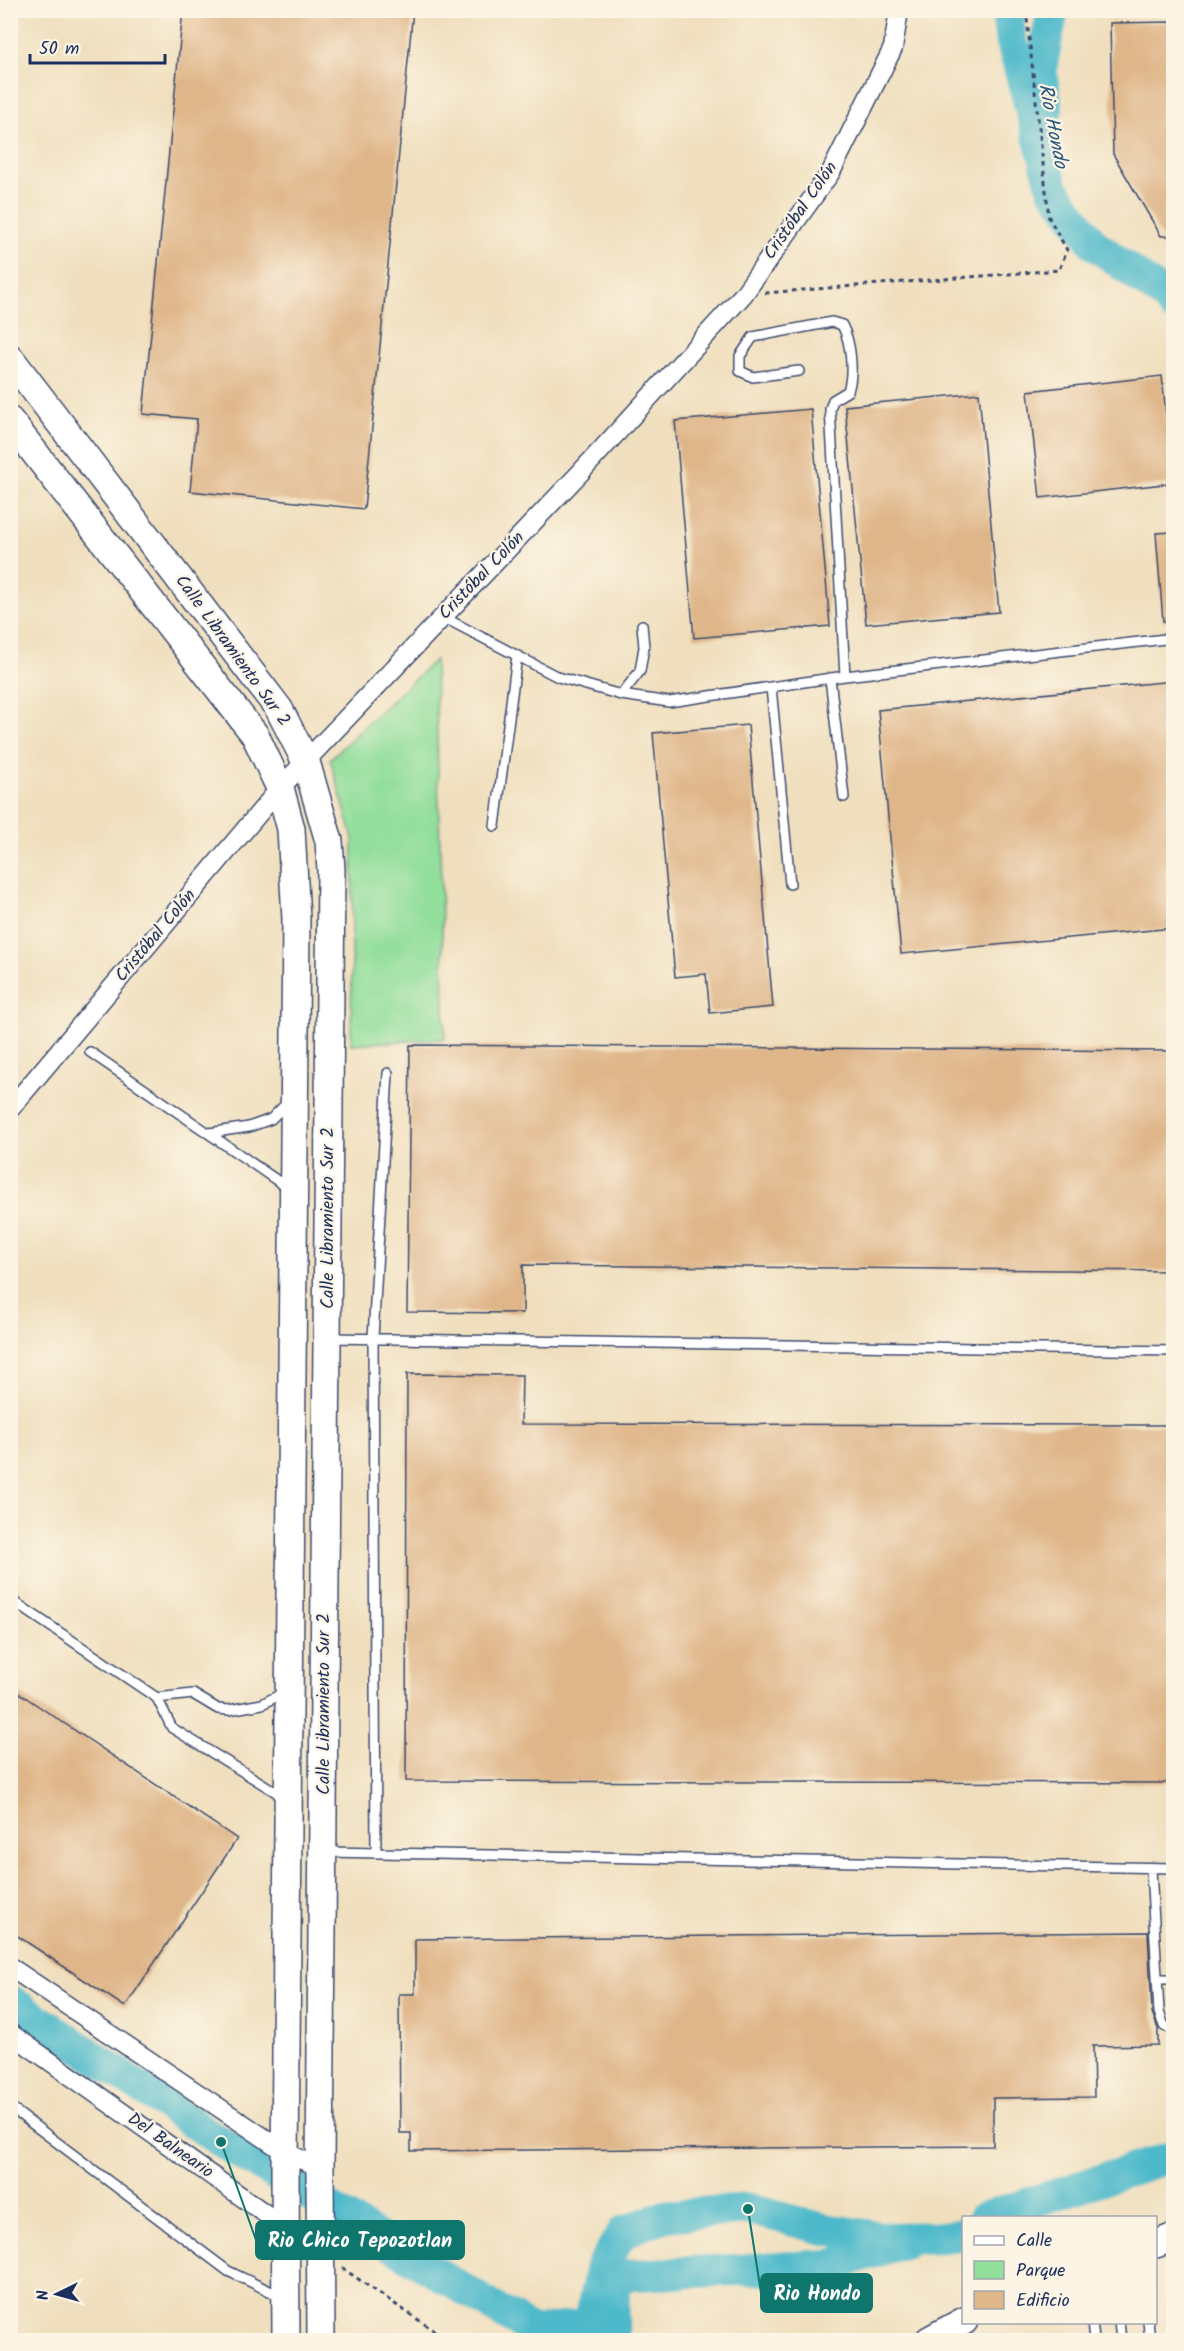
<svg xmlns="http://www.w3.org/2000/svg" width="1184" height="2351" viewBox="0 0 1184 2351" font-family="Kalam,sans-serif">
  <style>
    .green { fill: #92de9b; stroke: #56867c; stroke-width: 1.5 }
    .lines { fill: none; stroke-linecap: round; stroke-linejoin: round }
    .river { stroke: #4eb9ca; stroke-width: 32 }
    .building { fill: #dfb689 }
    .service-casing { stroke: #3b496c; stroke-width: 12 }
    .minor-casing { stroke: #3b496c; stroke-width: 21 }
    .secondary-casing { stroke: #3b496c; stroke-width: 30 }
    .path { stroke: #3b496c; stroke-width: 3; stroke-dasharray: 4.5 4.5; stroke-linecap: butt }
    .service { stroke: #fff; stroke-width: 9 }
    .minor { stroke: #fff; stroke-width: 18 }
    .secondary { stroke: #fff; stroke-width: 27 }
    .labels { text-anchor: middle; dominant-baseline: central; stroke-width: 4.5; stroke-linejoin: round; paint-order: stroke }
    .street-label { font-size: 18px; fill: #1b2f5e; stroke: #fcf5e5 }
    .water-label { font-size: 20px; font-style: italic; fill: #2a587e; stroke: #fcf5e5 }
    .leader { fill: none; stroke: #0f766e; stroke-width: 2 }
    .callout-dot { fill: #0f766e; stroke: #fcf5e5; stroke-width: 2 }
    .callout { fill: #0f766e; stroke: #0f766e; stroke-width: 2 }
    .callout-label { font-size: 20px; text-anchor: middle; font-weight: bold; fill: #fff }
  </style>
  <rect width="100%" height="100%" fill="#fcf5e5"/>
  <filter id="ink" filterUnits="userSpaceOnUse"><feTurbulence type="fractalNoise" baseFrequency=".0167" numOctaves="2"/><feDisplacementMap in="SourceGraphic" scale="12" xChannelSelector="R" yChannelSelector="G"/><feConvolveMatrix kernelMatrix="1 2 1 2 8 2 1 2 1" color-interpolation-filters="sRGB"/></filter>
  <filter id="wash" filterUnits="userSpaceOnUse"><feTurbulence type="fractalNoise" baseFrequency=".008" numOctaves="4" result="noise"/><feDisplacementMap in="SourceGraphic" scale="24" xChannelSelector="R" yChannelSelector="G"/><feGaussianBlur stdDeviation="1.35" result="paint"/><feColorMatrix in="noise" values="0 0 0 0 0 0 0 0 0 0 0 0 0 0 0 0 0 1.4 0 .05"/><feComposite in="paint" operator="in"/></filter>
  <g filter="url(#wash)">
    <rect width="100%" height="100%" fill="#f0dfbe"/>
    <path class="green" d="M435,660L445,1039L351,1044L353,838L330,759Z"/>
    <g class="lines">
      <path class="river" d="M1007,10L1010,35L1053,189L1094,244L1166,297L1174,307
        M1047,109L1041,68L1053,10
        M10,2000L221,2142L534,2332L589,2324
        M983,2218L1174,2156
        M592,2340L589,2324L601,2267L623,2232L665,2216L748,2209L824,2229L888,2238L950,2237L964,2233
        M613,2340L614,2276L833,2265L903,2243"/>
    </g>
    <g id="blocks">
      <path class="building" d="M183,10H413L364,509L190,491L197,419L143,414Z
        M1173,22V236H1161L1113,154L1110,23Z
        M1162,376L1173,483L1040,498L1028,391Z
        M979,393L999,612L866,624L845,406Z
        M811,409L830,626L694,638L675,421Z
        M1173,532V621H1163L1156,533Z
        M1173,681V928L901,954L878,710Z
        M748,725L773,1007L710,1013L706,974L675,977L653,733Z
        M410,1045L1173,1051V1271L523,1265V1313L407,1312Z
        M407,1374L522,1375L521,1424L1173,1425V1783L406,1781Z
        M10,1687L237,1839L125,2007L10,1931Z
        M1148,1932L1152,2012L1158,2029V2045L1093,2046L1094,2097L993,2098V2146L411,2151V2133H400L399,1994H415V1939Z"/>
    </g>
  </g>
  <g filter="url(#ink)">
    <use href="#blocks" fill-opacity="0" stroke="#3b496c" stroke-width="1.5"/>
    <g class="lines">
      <g class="service-casing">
        <path id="service" d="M443,617L558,677L621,695L669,702L845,676L830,409L833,400L848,391C854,372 851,342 842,325L832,322L753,337L740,356V371L753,377L799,371
          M845,676L1174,638
          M830,678L844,797
          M771,687L790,884
          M621,695L640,671L644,647L642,625
          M495,826L517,656
          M90,1052L288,1188
          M209,1133L249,1127L271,1119L288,1102
          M330,1338L1174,1351
          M10,1599L157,1698L172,1728L284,1797
          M157,1698L193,1694L218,1709L229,1710L262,1704L285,1692
          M325,1852L1174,1868
          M376,1852L373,1338L388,1073
          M1151,1869L1159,2012L1164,2026L1174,2030
          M1159,1979H1174
          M10,2107L228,2271L282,2297
          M1092,2322L1094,2340
          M1119,2322L1121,2340
          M1148,2322L1150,2340"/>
      </g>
      <g class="minor-casing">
        <path id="minor" d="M10,1109L280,788L580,473L743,295L831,172L893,48L899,10
          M10,1967L285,2152L320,2168
          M10,2033L321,2253"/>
      </g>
      <g class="secondary-casing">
        <path id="secondary" d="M10,358L279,709L306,762L329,841L331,870L320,2168L321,2340
          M10,421L255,735L280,788L291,829L296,919L285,2165L286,2340
          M1156,2244L1174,2237
          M929,2340L964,2321"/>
      </g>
      <path class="path" d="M765,293L1059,270L1067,250L1049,218L1026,10
        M342,2268L448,2340"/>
      <use href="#service" class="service"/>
      <use href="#minor" class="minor"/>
      <use href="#secondary" class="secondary"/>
    </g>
  </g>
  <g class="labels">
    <g class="street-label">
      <text transform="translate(801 211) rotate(-55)">Cristóbal Colón</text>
      <text transform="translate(482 576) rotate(-46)">Cristóbal Colón</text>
      <text transform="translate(232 651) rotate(54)">Calle Libramiento Sur 2</text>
      <text transform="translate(156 936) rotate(-50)">Cristóbal Colón</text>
      <text transform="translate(328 1218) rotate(-90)">Calle Libramiento Sur 2</text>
      <text transform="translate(324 1704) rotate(-90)">Calle Libramiento Sur 2</text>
      <text transform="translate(170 2146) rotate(35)">Del Balneario</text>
    </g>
    <g class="water-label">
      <text transform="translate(1052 126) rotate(79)">Rio Hondo</text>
    </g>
  </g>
  <path class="leader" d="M221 2142L256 2240M748 2209L761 2293"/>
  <g class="callout-dot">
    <circle cx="221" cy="2142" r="6"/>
    <circle cx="748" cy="2209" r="6"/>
  </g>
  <g class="callout">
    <rect x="256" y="2221" width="208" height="38" rx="6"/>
    <rect x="761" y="2274" width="111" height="38" rx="6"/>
  </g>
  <g class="callout-label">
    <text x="360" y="2247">Rio Chico Tepozotlan</text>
    <text x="817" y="2300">Rio Hondo</text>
  </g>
  <rect width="1184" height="2351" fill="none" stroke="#fcf5e5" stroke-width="36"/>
  <rect x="962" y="2216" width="195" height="108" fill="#fcf5e5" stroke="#a2a6af" stroke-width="1.5"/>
  <rect x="974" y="2236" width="30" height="9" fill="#ffffff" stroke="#a2a6af" stroke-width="1.5"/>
  <text x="1016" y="2246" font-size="18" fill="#1b2f5e">Calle</text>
  <rect x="974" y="2261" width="30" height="18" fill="#92de9b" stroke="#a2a6af" stroke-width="1.5"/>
  <text x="1016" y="2276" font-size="18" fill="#1b2f5e">Parque</text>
  <rect x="974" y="2291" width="30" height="18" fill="#dfb689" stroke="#a2a6af" stroke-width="1.5"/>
  <text x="1016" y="2306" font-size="18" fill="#1b2f5e">Edificio</text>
  <g transform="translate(57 2294) rotate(265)" stroke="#fcf5e5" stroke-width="4.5" paint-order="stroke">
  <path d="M0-4.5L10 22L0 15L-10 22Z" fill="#1b2f5e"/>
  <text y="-9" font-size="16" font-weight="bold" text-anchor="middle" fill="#1b2f5e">N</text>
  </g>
  <path d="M30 54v9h135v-9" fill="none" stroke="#1b2f5e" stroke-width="3"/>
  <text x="39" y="54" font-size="18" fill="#1b2f5e" stroke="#fcf5e5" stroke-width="4.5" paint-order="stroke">50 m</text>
</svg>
